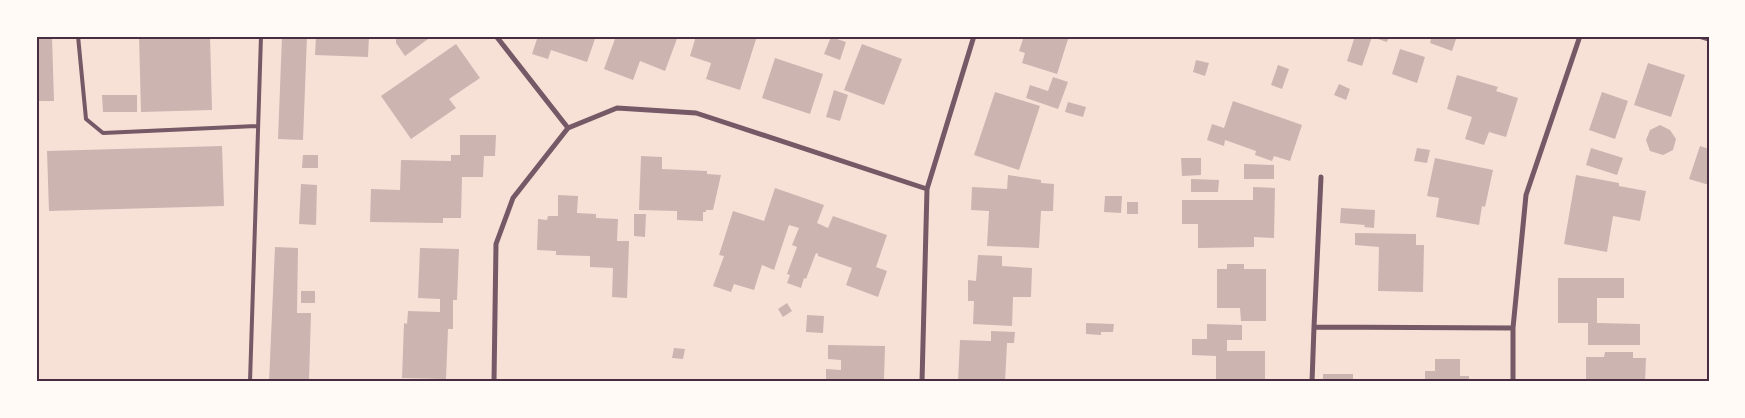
<svg xmlns="http://www.w3.org/2000/svg" width="1745" height="418" viewBox="0 0 1745 418" font-family="'DM Sans',sans-serif">
  <style>
    .building { fill: #ccb4b1 }
    .lines { fill: none; stroke-linecap: round; stroke-linejoin: round }
    .service { stroke: #755966; stroke-width: 4 }
    .minor { stroke: #755966; stroke-width: 5 }
    .neatline { fill: none; stroke: #4a2c40; stroke-width: 2 }
  </style>
  <rect width="100%" height="100%" fill="#f7e1d7"/>
  <path class="building" d="M36,36H52L54,101H36Z
    M139,36H210L212,110L141,112Z
    M282,36H307L303,140L278,139Z
    M316,36H369L368,57L315,55Z
    M396,36H432L405,56L396,43Z
    M538,36H596L587,62L551,50L548,59L532,54Z
    M616,36H678L665,71L640,61L633,80L604,69Z
    M696,36H757L740,90L706,79L711,63L690,56Z
    M1024,36H1069L1057,74L1022,63L1025,53L1019,51Z
    M1355,36H1389L1387,42L1372,37L1362,66L1347,61Z
    M1432,36H1457L1452,51L1430,43Z
    M831,37L846,42L840,60L824,54Z
    M456,44L480,78L449,99L456,108L411,139L381,96Z
    M862,44L902,59L884,105L844,90Z
    M1400,49L1425,57L1417,83L1392,74Z
    M775,58L823,74L810,114L762,98Z
    M1196,60L1209,63L1205,76L1193,72Z
    M1648,63L1685,75L1671,117L1634,105Z
    M1278,65L1289,69L1282,89L1271,85Z
    M1457,75L1498,87L1496,91L1518,98L1506,137L1489,132L1484,145L1465,139L1472,117L1447,109Z
    M1053,77L1068,82L1058,109L1026,98L1030,85L1048,91Z
    M1339,84L1350,89L1346,100L1334,95Z
    M834,90L848,95L840,121L826,117Z
    M995,92L1040,106L1019,170L974,155Z
    M1602,92L1628,101L1615,139L1589,130Z
    M102,95H137V112H103Z
    M1233,101L1302,125L1290,161L1274,156L1272,161L1255,155L1256,151L1225,140L1224,146L1207,140L1212,124L1224,128Z
    M1068,102L1086,107L1083,117L1065,112Z
    M1660,125L1670,130L1676,139L1673,150L1663,155L1650,151L1646,140L1650,130Z
    M460,135H496L495,156H484L483,177H462L461,218H443V223L370,222L371,189L400,190L401,160L451,161V155H460Z
    M222,146L224,206L49,211L47,151Z
    M1700,146L1709,149V185L1689,179Z
    M1417,148L1430,150L1427,163L1414,161Z
    M1591,148L1623,158L1617,175L1586,165Z
    M303,155H318V168H302Z
    M641,156L662,157V169L707,171V174L721,175L713,210H706V212H703V221L677,220V211L639,210Z
    M1181,158H1201V175L1182,176Z
    M1435,158L1493,170L1485,207L1482,206L1479,225L1436,217L1439,198L1427,196Z
    M1244,164L1274,165V179H1244Z
    M1008,175L1041,180V183L1054,184L1053,211H1041L1039,248L987,246L989,211L971,210L972,187L1007,189Z
    M1576,175L1619,183V186L1646,191L1640,221L1613,216L1607,252L1564,244Z
    M1191,179L1219,180L1218,192H1191Z
    M301,184L317,185L316,225L299,224Z
    M1253,187L1275,188L1274,238L1254,237V247L1198,248V224H1182V200H1253Z
    M775,188L824,205L817,223L828,228L833,216L887,235L876,267L887,271L878,297L846,285L852,268L818,256V254L816,253L806,279L804,278L801,288L787,283L790,275L787,274L797,247L792,245L799,228L789,225L774,270L762,265L754,290L734,284L731,292L713,286L724,256L719,255L733,211L764,221Z
    M558,195L578,196L577,213L596,214V218L618,219L617,241H629L627,298L612,297L613,268L590,267V256L556,255V251L537,250L538,219L547,220L548,216H558Z
    M1105,196H1122L1121,213L1104,212Z
    M1127,202H1138V214H1127Z
    M1341,208L1375,210L1374,228L1364,227L1365,225L1340,223Z
    M634,214H646L645,237L634,236Z
    M1355,233L1416,234V245H1424L1423,292L1378,291L1379,247L1355,245Z
    M275,247L298,248L297,313H311L309,381L269,382Z
    M420,248L459,249L457,300H453V329H448L446,379L402,378L404,323L407,324L408,311L440,312V299L418,298Z
    M978,255L1002,256V266L1032,268L1031,297H1013L1012,326L973,324L974,301H968V280L976,281Z
    M1227,264H1244V269H1266V321H1241L1240,308H1217V269H1227Z
    M1558,278H1624V298H1597V323L1640,324V345H1588V323H1558Z
    M301,291H315V303H301Z
    M787,303L792,311L783,317L778,309Z
    M807,315L824,316L823,333L806,332Z
    M1086,323L1114,324L1113,332H1101V335L1086,334Z
    M1207,324L1242,325V340H1227V351H1265V382H1216V356L1192,355V339H1207Z
    M991,331L1015,332L1014,343H1007L1005,382H958L960,340L991,341Z
    M828,345L885,346L884,380H876V382H826V369L841,370V360L828,359Z
    M674,348L685,349L683,359L672,358Z
    M1605,352H1633V358H1646L1645,382H1586V357H1604Z
    M1435,359H1460V376H1469V382H1425V371H1435Z
    M1323,374H1353V382H1323Z"/>
  <g class="lines">
    <path class="service" d="M78,36L86,119L103,133L258,126
      M250,382L261,36"/>
    <path class="minor" d="M496,36L568,128
      M1699,36L1709,39
      M1321,177L1314,327L1513,328
      M494,382L496,244L513,198L568,128L617,108L696,113L927,189
      M922,382L927,189L974,36
      M1312,382L1314,327
      M1513,382V328L1526,195L1580,36"/>
  </g>
  <rect width="1745" height="418" fill="none" stroke="#fffaf5" stroke-width="75"/>
  <rect x="38" y="38" width="1670" height="342" class="neatline"/>
</svg>
